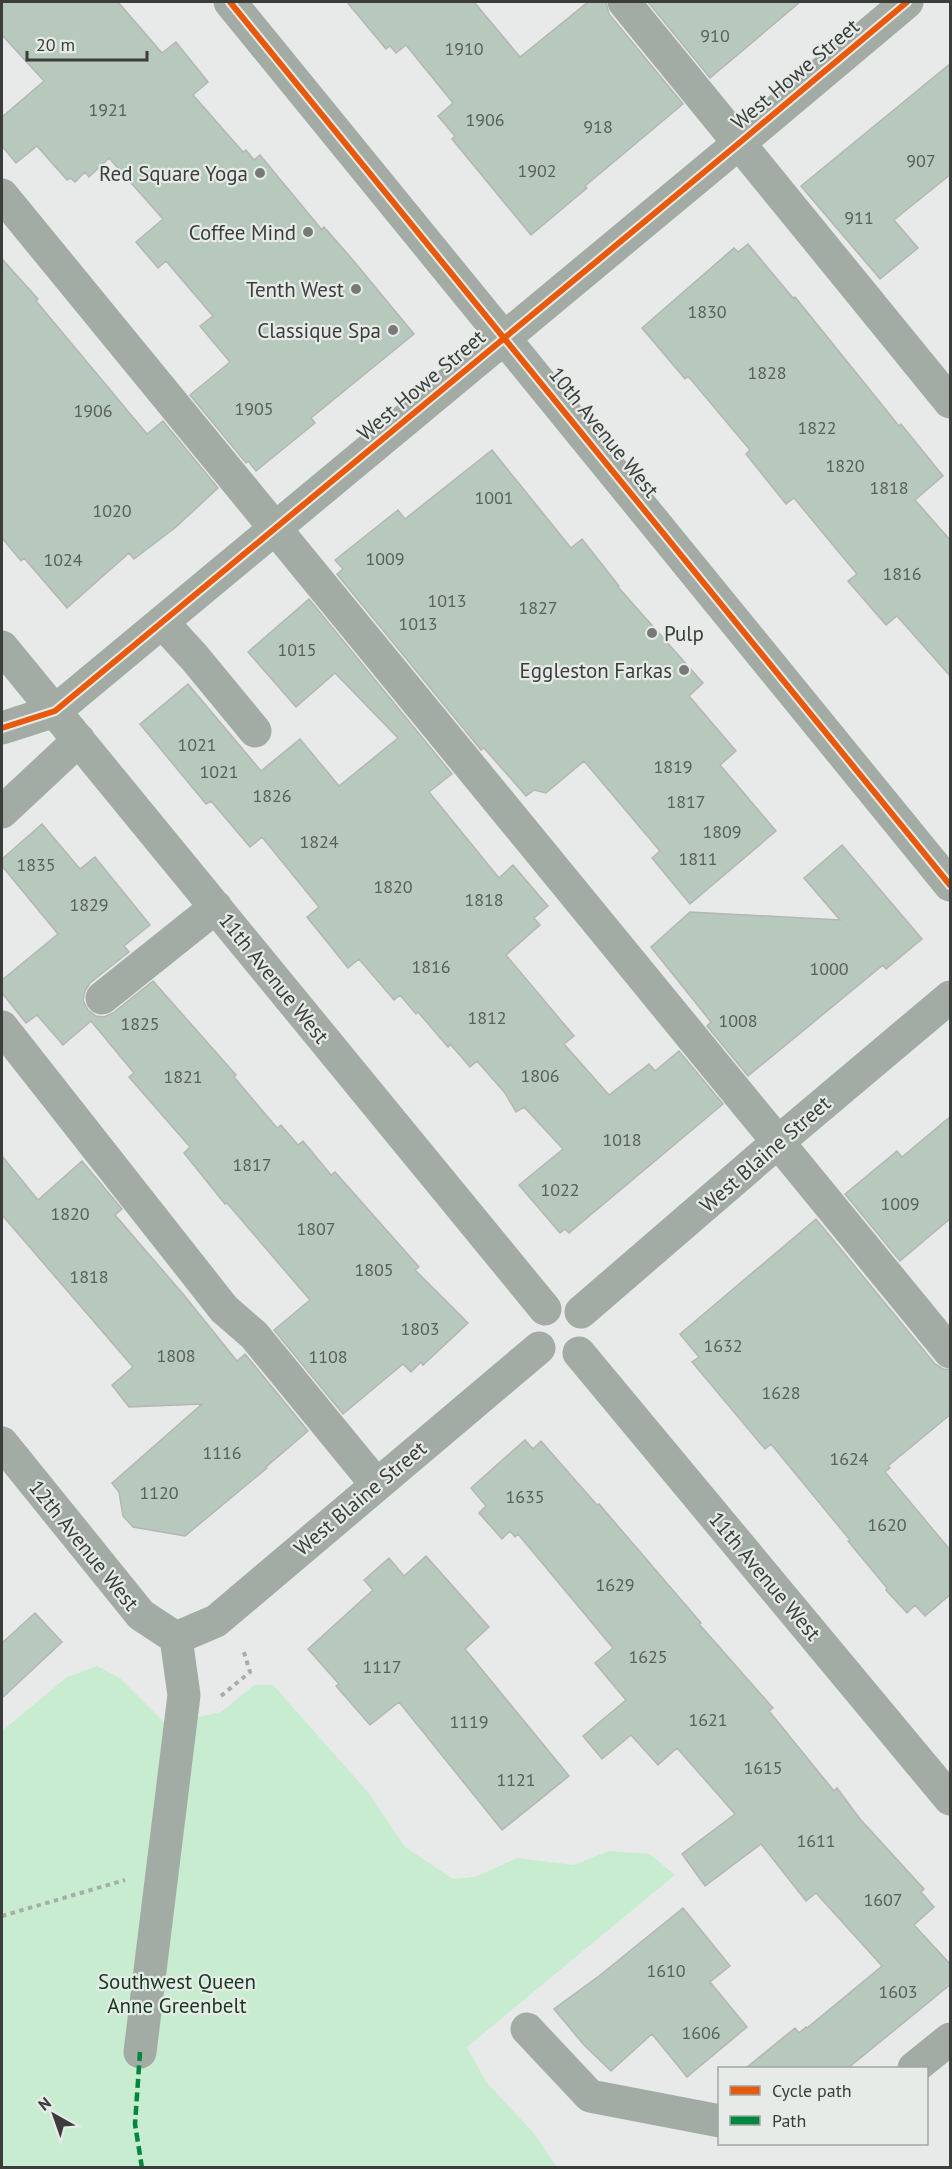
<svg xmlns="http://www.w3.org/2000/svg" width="952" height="2169" viewBox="0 0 952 2169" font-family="'PT Sans',sans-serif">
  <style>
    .green { fill: #c7ecd0 }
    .building { fill: #b6c9bc; stroke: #b4b6b5; stroke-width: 1.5 }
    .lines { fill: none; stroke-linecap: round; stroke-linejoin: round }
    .path { stroke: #a7ada8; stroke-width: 4; stroke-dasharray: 4.5 4.5; stroke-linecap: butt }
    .minor { stroke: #a2aca5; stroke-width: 33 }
    .quiet { stroke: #00873e; stroke-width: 4.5; stroke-dasharray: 9 4.5; stroke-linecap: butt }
    .cycleway-casing { stroke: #e7ebe8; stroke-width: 10 }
    .cycleway { stroke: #e8590c; stroke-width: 6 }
    .poi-dot { fill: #787a78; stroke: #e7ebe8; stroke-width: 2 }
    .labels { text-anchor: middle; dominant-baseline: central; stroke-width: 4.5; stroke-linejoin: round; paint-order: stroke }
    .number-label { font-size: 18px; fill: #5a605b }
    .street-label { font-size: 21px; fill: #3b3d3b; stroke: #e7ebe8 }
    .poi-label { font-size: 21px; fill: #3b3d3b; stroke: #e7ebe8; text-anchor: end }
    .park-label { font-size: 21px; fill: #13391f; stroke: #e7ebe8 }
  </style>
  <rect width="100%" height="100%" fill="#e8eae9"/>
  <path class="green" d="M97,1666L121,1679L166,1724L221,1712L254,1685H273L367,1791L405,1847L453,1879L475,1877L517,1858L574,1865L609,1851L650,1854L675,1875L467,2047L486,2082L532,2131L557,2167L2,2168V1731L67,1677Z"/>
  <path class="building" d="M2,2H118L162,53L176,42L208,82L193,95L243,152L246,150L254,160L260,155L322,230L324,227L352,259L414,334L311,418L315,423L256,471L248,461L246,463L190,395L230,362L200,326L213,316L166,261L158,268L136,242L163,219L109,158L89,177L85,172L75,182L70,178L67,180L37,146L16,163L2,146V117L44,81L2,35Z
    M347,2H474L520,57L588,2H606L609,14L683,104L585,186L587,188L531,235L452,139L455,136L438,116L453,103L406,45L396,53L390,46L386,49Z
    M648,2H800L710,78Z
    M951,63V174L894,220L918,248L880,279L801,186Z
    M748,244L793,298L795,297L899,426L901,424L943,476L915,500L951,541V677L897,616L886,625L848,581L857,574L794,498L786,504L746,454L750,450L688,376L685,379L642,328L734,248L738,252Z
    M2,259L38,299L36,301L147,434L163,421L218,488L176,527L134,559L129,553L67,608L24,558L21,561L2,538Z
    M492,450L571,548L582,539L619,586L618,587L703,683L689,696L736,751L720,765L776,831L690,904L652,858L660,851L584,761L546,793L534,790L526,796L484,748L481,750L337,574L343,569L335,560L398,510L405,519Z
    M309,599L452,774L429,792L499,878L513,865L548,906L534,918L540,925L506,955L574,1036L564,1044L609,1095L649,1064L655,1071L679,1051L723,1104L569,1233L565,1229L560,1233L519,1185L563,1149L524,1107L516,1112L505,1093L477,1061L470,1067L450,1044L448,1047L418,1012L416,1014L400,995L394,1000L359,959L348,968L307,917L319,907L262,837L250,847L211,801L206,804L140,724L188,684L261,771L300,739L339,786L398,738L335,673L296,707L248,652Z
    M42,824L80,869L95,857L150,925L124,946L129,952L90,983L85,991L83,1000L88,1010L96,1016L104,1017L113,1013L153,981L236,1075L234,1077L277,1128L281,1125L298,1145L303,1141L331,1175L335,1172L419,1267L415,1270L468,1323L423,1365L421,1362L411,1372L403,1364L343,1414L274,1330L310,1300L227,1203L225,1204L184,1153L190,1147L129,1077L134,1073L91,1021L63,1045L37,1015L26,1023L2,993V980L58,934L2,866V859Z
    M842,845L922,939L886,969L883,965L748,1076L707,1026L711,1022L651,947L690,912L840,920L804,878Z
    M951,1116V1218L900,1261L845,1194L897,1151L902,1157Z
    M2,1156L38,1200L82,1161L122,1209L115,1215L183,1294L237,1361L245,1354L308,1431L266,1467L267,1468L185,1536L133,1527L123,1516L119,1492L112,1483L202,1404L129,1407L112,1385L133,1367L2,1215Z
    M816,1219L935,1364L943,1369L951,1370V1414L888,1466L890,1468L885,1472L951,1551V1594L925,1616L915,1605L907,1613L886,1590L887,1588L848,1541L850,1540L771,1444L765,1449L692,1362L699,1357L680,1334Z
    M525,1440L533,1449L541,1441L597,1505L599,1504L701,1623L699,1624L773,1708L769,1711L834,1791L837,1788L860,1819L924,1889L921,1892L934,1907L914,1925L951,1965V1984L848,2068H746L795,2028L799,2033L806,2027L807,2028L882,1966L816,1893L806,1901L761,1844L705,1886L682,1854L735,1814L677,1748L658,1765L631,1735L602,1759L583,1736L626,1700L595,1663L613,1648L518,1534L515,1537L510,1531L502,1539L479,1513L486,1506L471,1488Z
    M426,1556L489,1627L465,1649L569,1776L502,1830L399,1702L370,1725L336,1686L339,1684L308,1649L373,1590L364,1580L389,1558L404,1576Z
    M35,1613L62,1642L2,1698V1643Z
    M683,1908L730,1966L710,1982L747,2027L687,2077L652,2034L611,2071L584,2045L554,2009L599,1976Z"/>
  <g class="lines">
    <path class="path" d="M221,1696L250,1672L243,1649
      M2,1916L125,1880"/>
    <path class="minor" d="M230,2L950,885
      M624,2L950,402
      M2,195L950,1352
      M162,622L194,657L255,731
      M2,647L545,1309
      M2,728L55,711L738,144L907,2
      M2,812L79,740
      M102,998L216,907
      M2,1027L224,1309L254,1335L376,1484
      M581,1312L778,1142L950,997
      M579,1353L950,1799
      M2,1443L141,1615L176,1638
      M176,1638L216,1621L539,1348
      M527,2029L590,2096L720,2121
      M140,2052L184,1695L176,1638
      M914,2068L950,2039"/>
    <path class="quiet" d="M140,2052L135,2124L142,2168"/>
    <g class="cycleway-casing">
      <path id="cycleway" d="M230,2L950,885
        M2,728L55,711L738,144L907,2"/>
    </g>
    <use href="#cycleway" class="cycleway"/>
  </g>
  <g class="poi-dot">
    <circle cx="260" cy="173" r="6"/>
    <circle cx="308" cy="232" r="6"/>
    <circle cx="356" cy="289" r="6"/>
    <circle cx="393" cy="330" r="6"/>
    <circle cx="652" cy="633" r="6"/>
    <circle cx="684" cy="670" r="6"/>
  </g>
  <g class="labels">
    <g class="number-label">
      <text x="715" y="35">910</text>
      <text x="464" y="48">1910</text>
      <text x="108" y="109">1921</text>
      <text x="485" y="119">1906</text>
      <text x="598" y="126">918</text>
      <text x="921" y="160">907</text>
      <text x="537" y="170">1902</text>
      <text x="859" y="217">911</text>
      <text x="707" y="311">1830</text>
      <text x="767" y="372">1828</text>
      <text x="254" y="408">1905</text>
      <text x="93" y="410">1906</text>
      <text x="817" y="427">1822</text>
      <text x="845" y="465">1820</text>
      <text x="889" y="487">1818</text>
      <text x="494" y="497">1001</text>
      <text x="112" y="510">1020</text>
      <text x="385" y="558">1009</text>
      <text x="63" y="559">1024</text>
      <text x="902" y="573">1816</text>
      <text x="447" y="600">1013</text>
      <text x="538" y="607">1827</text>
      <text x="418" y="623">1013</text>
      <text x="297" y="649">1015</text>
      <text x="197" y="744">1021</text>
      <text x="673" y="766">1819</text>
      <text x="219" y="771">1021</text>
      <text x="272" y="795">1826</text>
      <text x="686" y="801">1817</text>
      <text x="722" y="831">1809</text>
      <text x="319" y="841">1824</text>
      <text x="698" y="858">1811</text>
      <text x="36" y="864">1835</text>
      <text x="393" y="886">1820</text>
      <text x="484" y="899">1818</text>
      <text x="89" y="904">1829</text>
      <text x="431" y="966">1816</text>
      <text x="829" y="968">1000</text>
      <text x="487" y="1017">1812</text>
      <text x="738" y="1020">1008</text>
      <text x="140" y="1023">1825</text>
      <text x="540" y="1075">1806</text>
      <text x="183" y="1076">1821</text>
      <text x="622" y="1139">1018</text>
      <text x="252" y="1164">1817</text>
      <text x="560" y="1189">1022</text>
      <text x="900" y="1203">1009</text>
      <text x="70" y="1213">1820</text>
      <text x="316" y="1228">1807</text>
      <text x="374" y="1269">1805</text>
      <text x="89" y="1276">1818</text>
      <text x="420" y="1328">1803</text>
      <text x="723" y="1345">1632</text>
      <text x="176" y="1355">1808</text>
      <text x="328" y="1356">1108</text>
      <text x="781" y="1392">1628</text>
      <text x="222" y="1452">1116</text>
      <text x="849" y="1458">1624</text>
      <text x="159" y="1492">1120</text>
      <text x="525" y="1496">1635</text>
      <text x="887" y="1524">1620</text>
      <text x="615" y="1584">1629</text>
      <text x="648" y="1656">1625</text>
      <text x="382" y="1666">1117</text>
      <text x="708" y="1719">1621</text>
      <text x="469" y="1721">1119</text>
      <text x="763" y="1767">1615</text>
      <text x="516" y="1779">1121</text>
      <text x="816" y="1840">1611</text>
      <text x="883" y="1899">1607</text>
      <text x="666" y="1970">1610</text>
      <text x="898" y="1991">1603</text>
      <text x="701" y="2032">1606</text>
    </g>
    <g class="street-label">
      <text transform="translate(795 74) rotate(-40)">West Howe Street</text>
      <text transform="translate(421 385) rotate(-40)">West Howe Street</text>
      <text transform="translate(604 432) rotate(51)">10th Avenue West</text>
      <text transform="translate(274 978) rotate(51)">11th Avenue West</text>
      <text transform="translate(765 1154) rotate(-41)">West Blaine Street</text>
      <text transform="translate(360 1498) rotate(-40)">West Blaine Street</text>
      <text transform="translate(84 1545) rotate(51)">12th Avenue West</text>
      <text transform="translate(765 1576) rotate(50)">11th Avenue West</text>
    </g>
    <g class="poi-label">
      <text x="248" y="173">Red Square Yoga</text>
      <text x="296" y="232">Coffee Mind</text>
      <text x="344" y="289">Tenth West</text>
      <text x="381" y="330">Classique Spa</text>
      <text x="664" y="633" text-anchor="start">Pulp</text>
      <text x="672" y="670">Eggleston Farkas</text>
    </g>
    <g class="park-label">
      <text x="177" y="1981">Southwest Queen<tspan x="177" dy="24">Anne Greenbelt</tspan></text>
    </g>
  </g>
  <rect width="952" height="2169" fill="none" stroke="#3b3d3b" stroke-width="6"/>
  <rect x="718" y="2067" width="210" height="78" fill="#e7ebe8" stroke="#a2a5a3" stroke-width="1.5"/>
  <rect x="730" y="2086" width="30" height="9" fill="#e8590c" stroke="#a2a5a3" stroke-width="1.5"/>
  <text x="772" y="2097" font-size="18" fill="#3b3d3b">Cycle path</text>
  <rect x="730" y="2116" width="30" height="9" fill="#00873e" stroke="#a2a5a3" stroke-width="1.5"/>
  <text x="772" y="2127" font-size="18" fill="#3b3d3b">Path</text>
  <g transform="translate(54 2115) rotate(320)" stroke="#e7ebe8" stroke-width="4.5" paint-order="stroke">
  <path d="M0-4.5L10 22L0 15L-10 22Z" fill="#3b3d3b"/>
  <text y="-9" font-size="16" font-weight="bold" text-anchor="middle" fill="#3b3d3b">N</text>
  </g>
  <path d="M27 51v9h120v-9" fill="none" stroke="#3b3d3b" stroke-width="3"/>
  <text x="36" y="51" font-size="18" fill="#3b3d3b" stroke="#e7ebe8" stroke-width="4.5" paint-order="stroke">20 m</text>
</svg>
